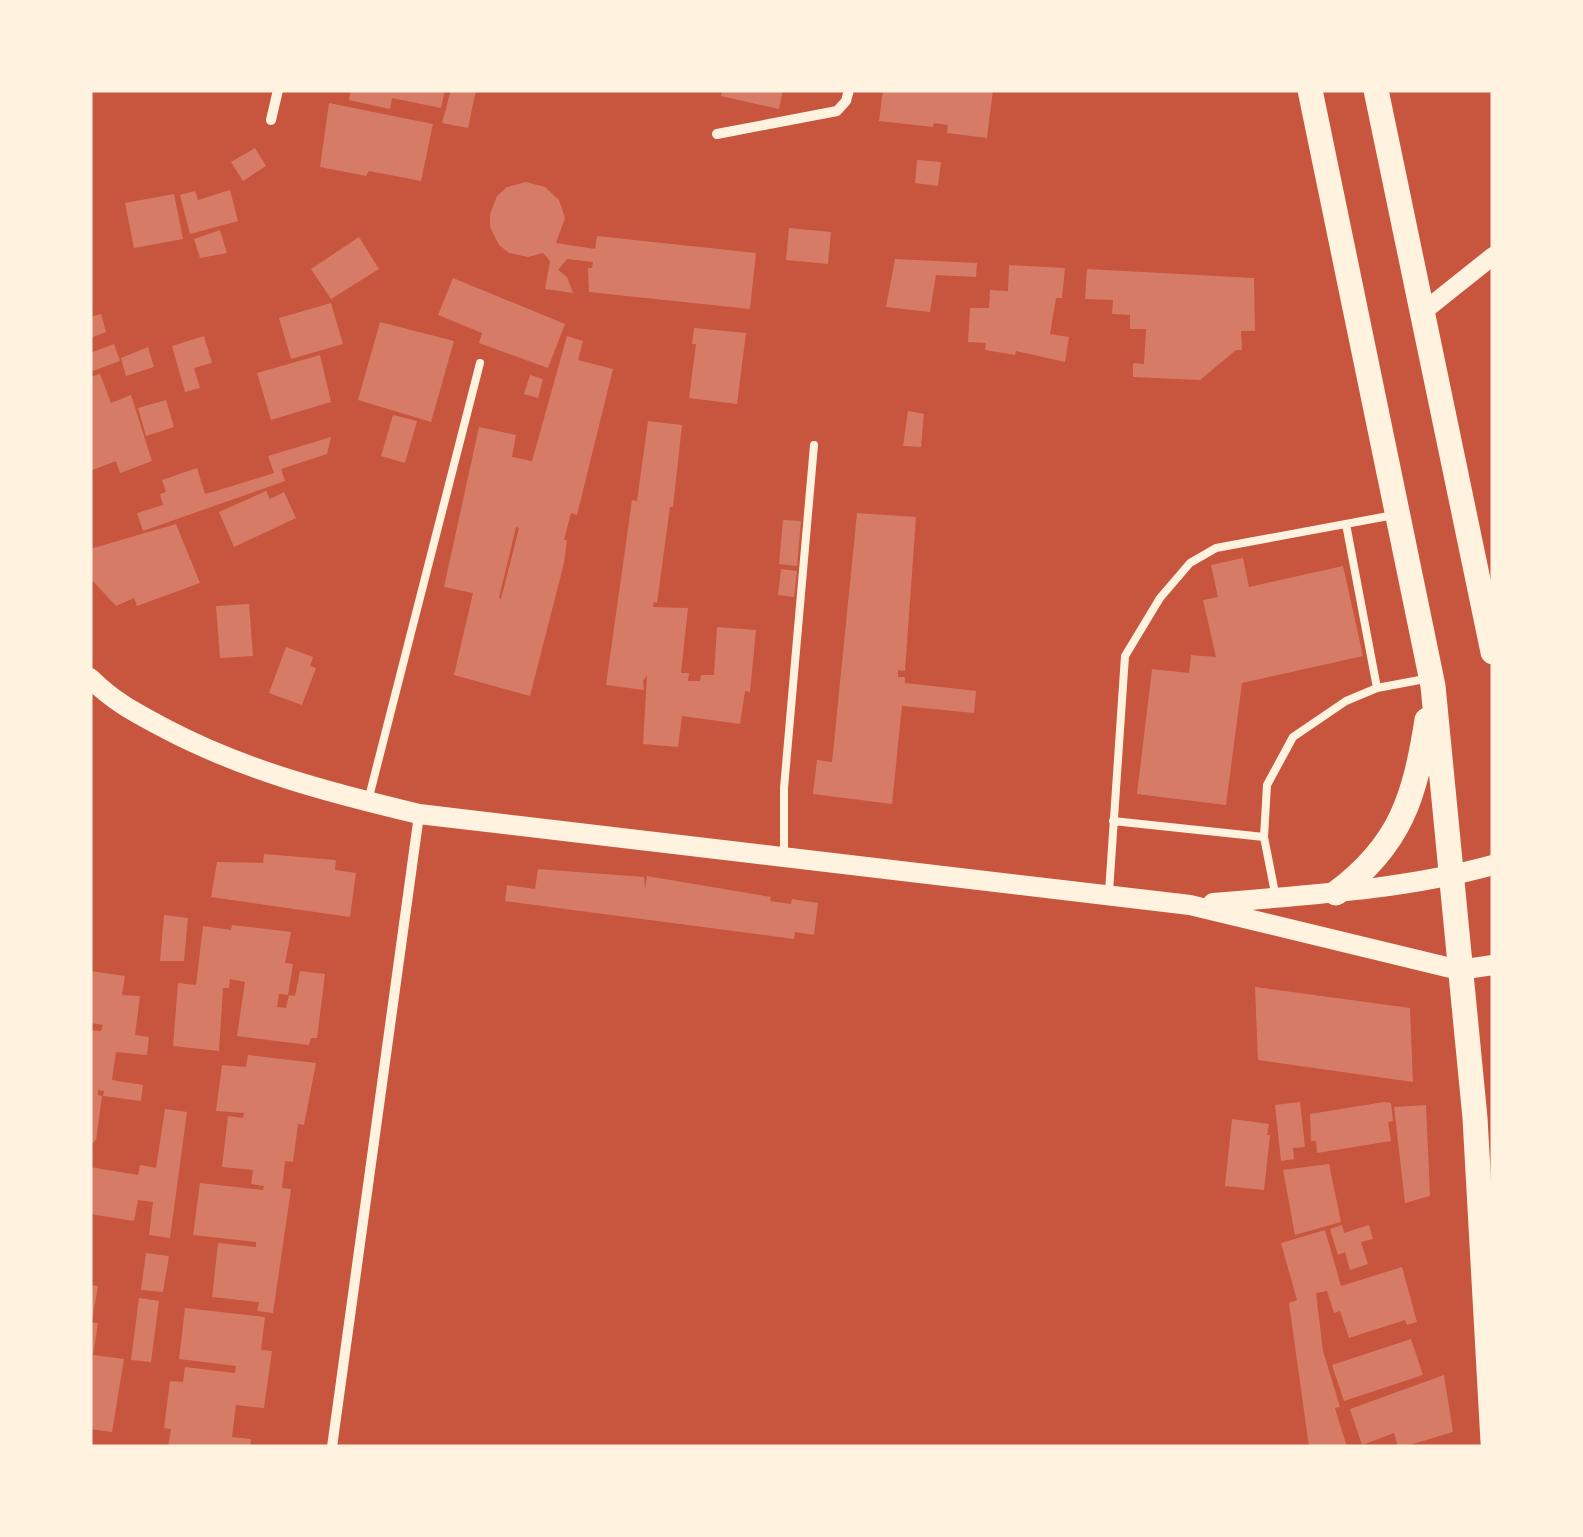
<svg xmlns="http://www.w3.org/2000/svg" width="1583" height="1537" viewBox="0 0 1583 1537" font-family="'DejaVu Sans',sans-serif">
  <style>
    .building { fill: #d67c66; fill-rule: evenodd }
    .lines { fill: none; stroke-linecap: round; stroke-linejoin: round }
    .service { stroke: #fff3e0; stroke-width: 8 }
    .minor { stroke: #fff3e0; stroke-width: 10 }
    .tertiary { stroke: #fff3e0; stroke-width: 18 }
    .secondary { stroke: #fff3e0; stroke-width: 20 }
    .primary { stroke: #fff3e0; stroke-width: 25 }
  </style>
  <rect width="100%" height="100%" fill="#c8553d"/>
  <path class="building" d="M351,90H445L441,108L392,98L390,109L349,100Z
    M451,90H476L468,128L442,123Z
    M722,90H783L779,109L721,96Z
    M883,90H993L987,138L947,133L948,125L934,123L933,127L879,121Z
    M329,103L433,124L421,181L369,171L366,176L320,167Z
    M255,148L266,166L243,181L231,162Z
    M917,160L941,162L938,186L915,183Z
    M526,182L545,187L559,200L565,218L556,243L595,249L597,236L756,253L750,309L589,292L588,268H592L593,262L567,259L558,270L567,277L573,293L545,289L550,261L543,253L528,257L509,253L499,245L490,227V214L497,196L507,187Z
    M230,190L238,221L190,234L180,195L195,191L198,200Z
    M174,194L183,239L134,248L125,203Z
    M789,228L831,232L828,264L786,260Z
    M220,230L227,253L200,258L194,239Z
    M359,237L379,269L331,299L311,269Z
    M895,259L977,263L976,277L936,275L930,312L886,307Z
    M1009,265L1065,268L1062,298H1056L1050,334L1069,337L1065,362L1016,351L1015,355L985,350L986,343L968,342L970,308H989L990,290L1008,291Z
    M1087,269L1254,278L1255,331H1241L1242,350H1236L1200,380L1133,377V363L1144,364L1146,329H1130V315L1112,314L1113,300L1085,299Z
    M453,278L565,324L548,368L479,343L482,333L438,315Z
    M331,303L343,344L291,359L279,318Z
    M101,314L106,332L90,338V317Z
    M380,322L454,341L431,422L358,400Z
    M694,328L746,333L737,404L689,398L696,344H692Z
    M204,336L212,363L194,368L200,388L185,392L172,346Z
    M567,336L583,341L578,360L613,369L577,515L571,513L564,540H567L564,563L530,696L454,675L473,593L444,587L479,427L516,435L512,457L532,461ZM516,527L519,528L501,599L499,598Z
    M114,344L120,361L90,372V353Z
    M148,347L154,367L126,376L121,358Z
    M320,355L331,402L271,420L257,373Z
    M100,374L111,403L131,395L152,461L120,473L116,461L90,471V377Z
    M530,375L543,379L538,398L524,394Z
    M166,400L174,427L146,436L138,408Z
    M908,411L924,414L921,447L903,446Z
    M393,415L417,421L405,463L381,456Z
    M648,421L682,425L673,507H670L657,603L654,602L653,607L688,608L681,673H689L688,681H700L701,675H714L717,627L756,630L750,692L745,691L740,724L682,716L678,747L643,744L647,675L643,681L644,690L606,685L632,500L637,501Z
    M331,437L327,454L281,469L285,481L143,531L137,513L163,505L160,494L166,492L162,480L197,468L205,494L216,491L274,473L268,456Z
    M266,491L270,499L284,492L296,518L234,547L219,512Z
    M857,513L916,517L905,671L898,670V677H905V683L976,691L974,713L902,706L892,804L813,794L817,760L832,762Z
    M783,520L801,521L797,566L779,564Z
    M176,524L200,583L137,606L134,598L116,606L90,578V549Z
    M1243,558L1249,587L1343,566L1363,656L1242,683L1226,805L1137,794L1152,669L1189,673L1191,655L1216,657L1203,600L1218,597L1211,565Z
    M781,569L797,571L794,597L778,595Z
    M249,604L253,656L220,658L216,606Z
    M286,647L313,657L310,666L316,668L302,705L269,693Z
    M264,854L336,860L335,870L356,873L350,917L211,897L217,862L263,863Z
    M538,869L644,877L645,889L647,876L771,897L770,901L791,904L792,899L818,903L814,935L795,932L794,939L505,901L507,885L535,889Z
    M164,915L188,918L184,961H160Z
    M232,925L291,932L285,963L293,964L288,995L279,994L277,1007L286,1008L289,995L295,996L300,971L325,974L317,1038H311L309,1045L237,1036L245,982L230,979L229,988H223L219,1051L173,1046L178,983L196,985L203,926L231,930Z
    M90,971L125,976L122,995L140,996L135,1035L149,1037L147,1055L116,1052L112,1080L143,1085L141,1101L103,1096L104,1091L98,1090V1095L102,1096L96,1140L90,1145V1030L101,1031L103,1025L90,1023Z
    M1255,987L1410,1008L1413,1082L1258,1060Z
    M248,1055L316,1063L304,1125L298,1124L293,1162L285,1161L282,1188L291,1189L273,1313L257,1311L259,1302L212,1297L218,1243L256,1247V1242L193,1235L200,1183L263,1190L264,1186L251,1184L253,1170L222,1167L228,1116L243,1118L244,1113L216,1111L222,1065L246,1067Z
    M1300,1102L1305,1147L1293,1148L1294,1159L1281,1161L1275,1105Z
    M1384,1102L1391,1103L1393,1121L1388,1122L1391,1141L1317,1153L1316,1141H1311L1310,1114Z
    M1426,1105L1430,1196L1405,1203L1394,1107Z
    M165,1109L187,1112L170,1238L149,1235L153,1202L138,1200L134,1221L90,1214V1167L138,1175L140,1165L156,1168Z
    M1232,1119L1269,1124L1267,1135H1270L1264,1190L1225,1186Z
    M1329,1164L1341,1222L1295,1235L1283,1170Z
    M1342,1225L1344,1233L1369,1225L1373,1239L1361,1242L1368,1264L1350,1270L1345,1252L1338,1255L1330,1229Z
    M1325,1230L1341,1286L1402,1267L1417,1322L1407,1325L1405,1320L1349,1338L1340,1311L1334,1313L1327,1291L1316,1293L1323,1351L1340,1407L1335,1408L1347,1447H1309L1289,1303L1297,1300L1281,1243Z
    M146,1253L169,1256L163,1292L141,1290Z
    M90,1285L98,1286L92,1321H90Z
    M139,1298L159,1301L151,1362L131,1360Z
    M185,1308L265,1317L261,1350L272,1351L264,1408L236,1405L232,1437L251,1439L250,1447H168L171,1429L164,1428L170,1381L183,1382L185,1367L235,1373L236,1366L179,1359Z
    M90,1322L98,1323L93,1355L124,1359L112,1432L90,1429Z
    M1411,1339L1423,1375L1344,1401L1332,1365Z
    M1444,1375L1453,1432L1403,1447H1398L1394,1433L1362,1445L1350,1409Z"/>
  <g class="lines">
    <path class="service" d="M1346,524L1377,688
      M369,797L480,363
      M1113,821L1264,837
      M784,857V788L814,445
      M1109,892L1125,656L1160,598L1190,563L1216,548L1394,515
      M1275,893L1264,837L1267,785L1293,737L1346,701L1377,688L1425,679"/>
    <path class="minor" d="M271,120L278,90
      M717,134L837,111L846,101L849,90
      M332,1447L419,815"/>
    <path class="tertiary" d="M1424,311L1493,256"/>
    <path class="secondary" d="M90,678C114,702 136,713 166,729C246,771 331,793 419,814L1190,905L1459,970L1493,965
      M1213,903C1307,895 1402,890 1493,865"/>
    <path class="primary" d="M1310,90L1433,686L1475,1118L1493,1442
      M1376,90L1493,652
      M1336,893C1401,845 1415,796 1427,720"/>
  </g>
  <rect width="1583" height="1537" fill="none" stroke="#fff3e0" stroke-width="185"/>
</svg>
